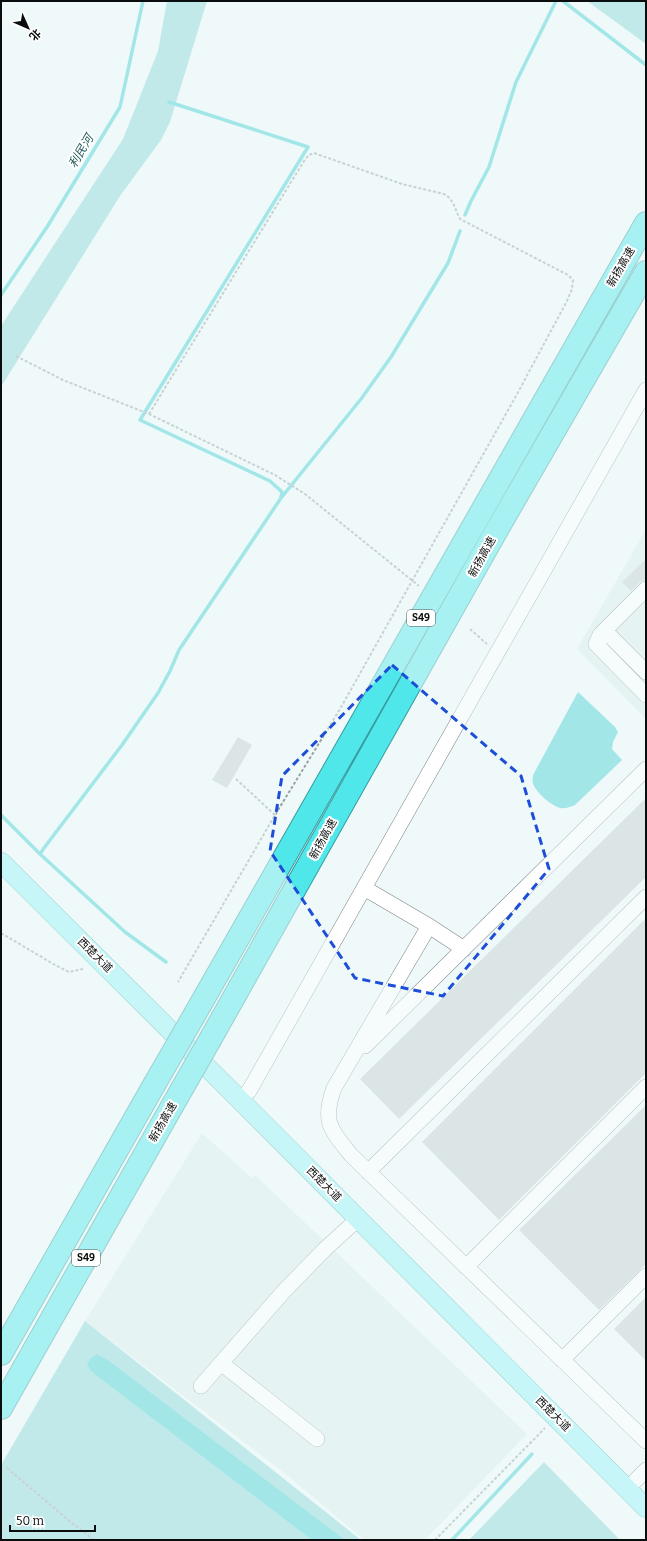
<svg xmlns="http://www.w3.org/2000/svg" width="647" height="1541" viewBox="0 0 647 1541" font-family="Bitter,'Noto Sans SC',serif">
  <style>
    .built { fill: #daecec }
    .green { fill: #8cd5d7 }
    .water { fill: #45cfd3 }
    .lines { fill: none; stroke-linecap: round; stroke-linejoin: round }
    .stream { stroke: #45cfd3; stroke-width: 3.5 }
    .building { fill: #c4cdcd }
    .minor-casing { stroke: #7c8484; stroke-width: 16 }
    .major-casing { stroke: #389b9d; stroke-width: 20 }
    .highway-casing { stroke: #389b9d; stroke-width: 24 }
    .path { stroke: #9ba2a2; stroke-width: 2; stroke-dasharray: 3 2; stroke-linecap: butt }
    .minor { stroke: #fff; stroke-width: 15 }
    .major { stroke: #96f1f3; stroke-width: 19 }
    .highway { stroke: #50e7eb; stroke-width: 22 }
    .highway-bridge-casing { stroke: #389b9d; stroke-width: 24; stroke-linecap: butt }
    .highway-bridge { stroke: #50e7eb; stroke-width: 22 }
    .marked { fill: none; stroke: #1d4ed8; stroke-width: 3; stroke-dasharray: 8 5; stroke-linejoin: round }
    .labels { text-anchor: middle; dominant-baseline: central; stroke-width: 4; stroke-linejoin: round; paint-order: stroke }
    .shield { fill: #fff; stroke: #545656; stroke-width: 1 }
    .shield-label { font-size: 10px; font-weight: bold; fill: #0a0d0d }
    .street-label { font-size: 11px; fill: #0a0d0d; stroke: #fff }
    .water-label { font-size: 12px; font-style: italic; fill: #245c5d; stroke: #fff }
  </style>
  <rect width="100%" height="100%" fill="#eff9f9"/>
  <path class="built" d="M646,529V719L577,649Z
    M202,1133L252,1178L255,1175L527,1434L425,1540H364L287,1475L85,1321Z"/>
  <path class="green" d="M167,1H207L170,122L161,140L120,196L1,387V326L123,139L158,51Z
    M587,1H646V44Z
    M85,1321L361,1540H1V1465Z
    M544,1462L620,1540H469Z"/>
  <path class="water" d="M578,692L615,727L618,732L613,742L612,749L622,760L575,805C570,807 565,809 560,808C550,805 537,793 533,784C532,781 533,778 533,775Z
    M97,1354L109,1361L345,1540H312L92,1372L87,1365L90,1359Z"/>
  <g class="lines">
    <path class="stream" d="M563,1L646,65
      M169,102L308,147L140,420L270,481L282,492L281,497
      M465,215L471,201L489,167L516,82L556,1
      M1,295L47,227L120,107L143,1
      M1,815L40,854L125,932L166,962
      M40,854L44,848L122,745L158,693L170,671L179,650L281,498L361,399L391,357L448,263L460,231
      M452,1540L532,1454"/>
  </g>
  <path class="building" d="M646,559V580L640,582L631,591L622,582Z
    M238,737L252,745L227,788L212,780Z
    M646,798V877L399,1119L360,1079Z
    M646,918V1073L499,1220L422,1142Z
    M646,1105V1264L599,1310L519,1230Z
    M646,1297V1361L614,1329Z"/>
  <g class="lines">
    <g class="minor-casing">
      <path id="minor" d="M600,635L646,589
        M646,672L610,636L600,635L596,644L646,695
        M364,888L429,926L464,949
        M429,926L334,1088C322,1121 330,1129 351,1155L646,1441
        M365,1046L646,769
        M239,1099L249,1091L646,390
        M368,1172L646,897
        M466,1267L646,1087
        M562,1360L646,1276
        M221,1363L317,1439
        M201,1386L285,1290L325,1249L359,1218
        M627,1489L646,1470"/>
    </g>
    <g class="major-casing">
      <path id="major" d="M1,862L239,1099L646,1508"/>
    </g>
    <g class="highway-casing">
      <path id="highway" d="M195,1014L646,223
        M211,1038L494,535L646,272
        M1,1354L154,1085
        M1,1408L171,1108"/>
    </g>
    <path class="path" d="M16,356L63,380L149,414L275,475L305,494L419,586
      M149,414L304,161L309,155L314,153L402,184L444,194C454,199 455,210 460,219L568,275L573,280L572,289L567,301L516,396L340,709L275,815L178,982
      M470,629L487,644
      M236,779L275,815
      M1,933L55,965L69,972L83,969
      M7,1468L67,1519L94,1540
      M435,1540L545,1428"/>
    <use href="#minor" class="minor"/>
    <use href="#major" class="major"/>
    <use href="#highway" class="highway"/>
    <g class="highway-bridge-casing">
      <path id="highway-bridge" d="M154,1085L195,1014
        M171,1108L211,1038"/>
    </g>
    <use href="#highway-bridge" class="highway-bridge"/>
  </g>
  <path d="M0 0H647V1541H0ZM392,665L521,776L549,869L443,996L355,978L270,851L282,776Z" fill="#eff9f9" fill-opacity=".55" fill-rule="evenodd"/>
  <path class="marked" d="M392,665L521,776L549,869L443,996L355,978L270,851L282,776Z"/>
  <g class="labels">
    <g class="shield">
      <rect x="407" y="610" width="28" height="16" rx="3"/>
      <rect x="72" y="1250" width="28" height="16" rx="3"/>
    </g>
    <g class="shield-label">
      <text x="421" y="618">S49</text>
      <text x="86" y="1258">S49</text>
    </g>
    <g class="street-label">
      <text transform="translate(621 267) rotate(-60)">新扬高速</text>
      <text transform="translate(482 557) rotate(-61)">新扬高速</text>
      <text transform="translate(323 839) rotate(-61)">新扬高速</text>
      <text transform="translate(95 955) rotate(45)">西楚大道</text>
      <text transform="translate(163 1122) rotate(-60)">新扬高速</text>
      <text transform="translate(324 1184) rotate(45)">西楚大道</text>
      <text transform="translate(553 1414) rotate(45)">西楚大道</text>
    </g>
    <g class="water-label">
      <text transform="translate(81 151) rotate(-59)">利民河</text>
    </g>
  </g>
  <rect width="647" height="1541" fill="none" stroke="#0a0d0d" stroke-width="4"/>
  <g transform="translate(28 28) rotate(135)" stroke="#ffffff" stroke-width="3" paint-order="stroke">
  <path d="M0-3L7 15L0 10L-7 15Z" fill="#0a0d0d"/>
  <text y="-6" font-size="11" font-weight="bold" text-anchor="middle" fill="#0a0d0d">北</text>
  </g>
  <path d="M10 1525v6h85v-6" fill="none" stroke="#0a0d0d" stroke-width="2"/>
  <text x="16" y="1525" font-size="12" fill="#0a0d0d" stroke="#ffffff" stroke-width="3" paint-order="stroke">50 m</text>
</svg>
